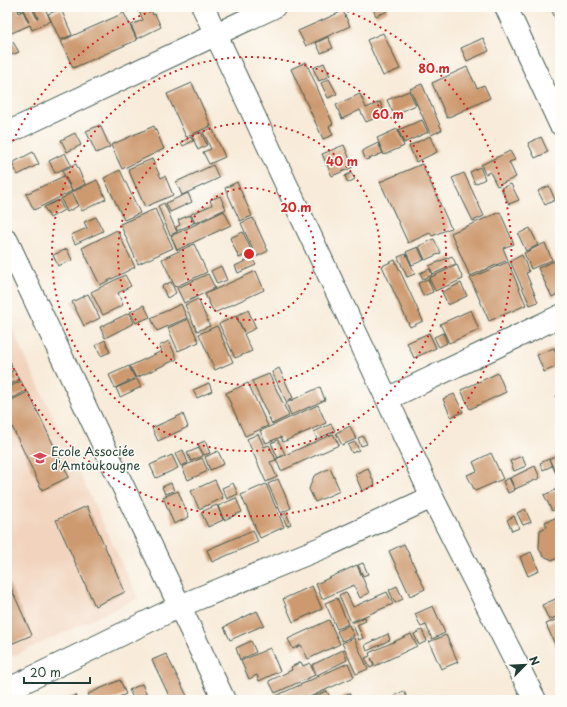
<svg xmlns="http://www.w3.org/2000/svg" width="567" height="707" viewBox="0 0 567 707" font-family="'Playpen Sans',sans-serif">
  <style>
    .built { fill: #f2d4be }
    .building { fill: #cd9a6f }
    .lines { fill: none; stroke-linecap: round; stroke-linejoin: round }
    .minor-casing { stroke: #40574d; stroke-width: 24 }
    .minor { stroke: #fff; stroke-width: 22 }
    .ring { fill: none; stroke: #d62828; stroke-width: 2; stroke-dasharray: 2 4 }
    .labels { text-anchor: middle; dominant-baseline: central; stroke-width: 3; stroke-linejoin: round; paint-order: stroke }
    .poi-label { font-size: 12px; fill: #1f3d34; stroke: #fdfcf7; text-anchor: start }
    .centre { fill: #d62828; stroke: #fdfcf7; stroke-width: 2 }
    .ring-label { font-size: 12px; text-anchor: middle; font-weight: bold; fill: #d62828; stroke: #fdfcf7; stroke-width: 3; stroke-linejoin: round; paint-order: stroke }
  </style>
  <rect width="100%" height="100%" fill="#fdfcf7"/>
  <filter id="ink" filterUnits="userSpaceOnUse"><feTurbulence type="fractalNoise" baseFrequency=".025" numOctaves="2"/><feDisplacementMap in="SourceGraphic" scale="8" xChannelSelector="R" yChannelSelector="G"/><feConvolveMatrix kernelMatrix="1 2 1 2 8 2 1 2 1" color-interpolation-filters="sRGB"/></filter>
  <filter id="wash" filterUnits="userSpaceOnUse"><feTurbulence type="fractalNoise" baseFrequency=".012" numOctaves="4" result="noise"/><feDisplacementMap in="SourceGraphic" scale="16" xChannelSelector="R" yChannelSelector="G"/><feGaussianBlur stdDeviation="0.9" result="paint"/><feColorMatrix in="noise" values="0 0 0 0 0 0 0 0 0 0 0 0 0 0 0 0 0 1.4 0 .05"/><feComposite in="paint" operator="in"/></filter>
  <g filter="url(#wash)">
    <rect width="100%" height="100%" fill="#f8ebd9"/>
    <path class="built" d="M7,318L138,598L7,659Z"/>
    <g id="blocks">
      <path class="building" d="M7,7H17L19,13L23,11L28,22H29L23,9L20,11L18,7H31L37,18H38L33,7H44L51,21L32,30L30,25L7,35Z
        M142,7H150L153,15L155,14L161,27L137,39L131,25L143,20L138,9Z
        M372,7H387L388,11L376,16Z
        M550,7H560V28Z
        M61,9L72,35L60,40L48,14Z
        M343,11L350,26L306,46L298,31Z
        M124,13L137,40L73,68L61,41Z
        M383,33L400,69L383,76L367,40Z
        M328,37L333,48L321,53L316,43Z
        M483,38L489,51L467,61L461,48Z
        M13,42L19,52L9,56L7,54V45Z
        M306,62L333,124L329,126L333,135L323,139L291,69Z
        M324,63L330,76L319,81L313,68Z
        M467,67L477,88L484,85L490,98L447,118L432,83Z
        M329,79L337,94L328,98L321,83Z
        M192,83L211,126L186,137L167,94Z
        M422,84L442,130L431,135L410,89Z
        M409,91L416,105L394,115L387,100Z
        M360,94L366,108L380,102L385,114L366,122L360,110L342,119L336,105Z
        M422,120L428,132L404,143L398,130Z
        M100,125L110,147L96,153L86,131Z
        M154,126L164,149L122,169L111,145Z
        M212,128L225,157L209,164L203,152L211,149L203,132Z
        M397,129L404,146L384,155L377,138Z
        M201,132L207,145L198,150L192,136Z
        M75,133L81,145L67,152L61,140Z
        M430,136L437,152L416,162L409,146Z
        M191,137L193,141L183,146L181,142Z
        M541,137L548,152L535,158L528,143Z
        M378,143L383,153L366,160L362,151Z
        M344,145L353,167L332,176L322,154Z
        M510,151L515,160L509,162L516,177L497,186L490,172L485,174L481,165Z
        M33,152L39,164L18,175L12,163Z
        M65,153L71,165L55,173L49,161Z
        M152,159L161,178L165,176L173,195L145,207L128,169Z
        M76,164L85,184L73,191L62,171Z
        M422,164L451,228L432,236L430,233L408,243L380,182Z
        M213,165L219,178L182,195L176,182Z
        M480,167L485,179L475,184L470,172Z
        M120,170L140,213L124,220L104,178Z
        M351,173L355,179L348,183L345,176Z
        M464,173L484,216L473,221L452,178Z
        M64,176L72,191L34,210L26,194Z
        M97,180L106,199L82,211L72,192Z
        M237,182L252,216L240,221L225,188Z
        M511,184L519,200L509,204L501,188Z
        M549,186L555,200L545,205L538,191Z
        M71,193L78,206L67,212L61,199Z
        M188,193L192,202L170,212L166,203Z
        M220,196L226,209L195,223L191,214L212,205L210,200Z
        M59,200L64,210L50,218L44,207Z
        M164,203L177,232L170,235L158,206Z
        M155,209L173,248L138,264L120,224Z
        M224,211L231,225L177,250L171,236Z
        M500,212L514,244L503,248L508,260L470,276L451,233Z
        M190,215L194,223L177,231L176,227L180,225L178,220Z
        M96,217L103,231L75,244L71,235L87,228L84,222Z
        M253,218L268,251L256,257L241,223Z
        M530,228L538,245L526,251L518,234Z
        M117,230L135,267L100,285L82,248Z
        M243,232L252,252L239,258L230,238Z
        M434,239L441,253L425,260L419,246Z
        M545,243L552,260L531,269L524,253Z
        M194,244L207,272L175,287L162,259Z
        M418,247L424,260L412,265L406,252Z
        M67,249L72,260L58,266L53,255Z
        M406,254L415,274L407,277L398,257Z
        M522,255L529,272L526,273L538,302L530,305L510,261Z
        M452,256L456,264L433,274L429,266Z
        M252,258L256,265L238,273L235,266Z
        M395,260L423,321L410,327L382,266Z
        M554,261L560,274V293L552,297L538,268Z
        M508,262L526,305L489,321L470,278Z
        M457,265L463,279L435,291L429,278Z
        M221,266L227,280L217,284L211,271Z
        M430,269L432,275L423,279L420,273Z
        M256,271L264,290L214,313L205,294Z
        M208,274L215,288L184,303L177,288Z
        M125,275L131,286L118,293L123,305L103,315L91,292Z
        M428,279L433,292L423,296L418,283Z
        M171,282L176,293L167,298L162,286Z
        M461,283L467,296L448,305L442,292Z
        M88,294L100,318L84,326L72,302Z
        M198,299L210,326L197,331L185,305Z
        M181,304L187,318L157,331L151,318Z
        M144,305L150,317L136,323L130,312Z
        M248,310L256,328L244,334L252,351L235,358L219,324L236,316L244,332L236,316Z
        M471,310L479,330L449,343L440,324Z
        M129,313L134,323L105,338L100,327Z
        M188,319L199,342L178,351L168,328Z
        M217,326L233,362L215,370L199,334Z
        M429,333L436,348L414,358L407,343Z
        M443,333L447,343L439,347L434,337Z
        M105,340L110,352L101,356L96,345Z
        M169,341L177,359L136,378L130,366L162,351L159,346Z
        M554,348L560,361V365L544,372L537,355Z
        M7,356L12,367L7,370Z
        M129,366L135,378L115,388L109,375Z
        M279,368L293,398L286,401L272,372Z
        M14,370L19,380L8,385L7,374Z
        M498,373L506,392L470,409L461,390Z
        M269,374L289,416L272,424L252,381Z
        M137,379L141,387L120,397L116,388Z
        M21,381L26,391L12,398L7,388Z
        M209,383L212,391L197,398L193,390Z
        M248,383L268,426L245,436L226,393Z
        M320,387L325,400L291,415L286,403Z
        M28,392L69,477L42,490L7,416V402Z
        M454,394L463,412L451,417L443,399Z
        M560,394V405L556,396Z
        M318,405L326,423L283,442L281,437L266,443L260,431Z
        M183,414L188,427L158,441L152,428Z
        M331,424L335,431L317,439L314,432Z
        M350,426L356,439L342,445L336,433Z
        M258,434L264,447L269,445L276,460L270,462L277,477L266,482L247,439Z
        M333,434L339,445L281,471L276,459Z
        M363,436L367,444L361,446L358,438Z
        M278,440L285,454L278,458L271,443Z
        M205,441L210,453L204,455L198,444Z
        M355,442L359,450L352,453L348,445Z
        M199,448L203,456L191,461L187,453Z
        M183,450L188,463L181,466L175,454Z
        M218,451L224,464L210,470L205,457Z
        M491,453L503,479L475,491L467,475L477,471L473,462Z
        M560,454V482L549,459Z
        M172,455L178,468L156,478L150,465Z
        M522,456L526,466L514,471L510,461Z
        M202,458L208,471L188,480L182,467Z
        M549,459L552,466L543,470L540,463Z
        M535,466L540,478L515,489L510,478Z
        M330,468L340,491L315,502L309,489L314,476Z
        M368,468L375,485L362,491L355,474Z
        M509,478L515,490L508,493L503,481Z
        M278,479L291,508L281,513L268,484Z
        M215,480L223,498L199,509L191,491Z
        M171,483L174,491L165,494L162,487Z
        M233,483L238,494L227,499L222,488Z
        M266,484L284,527L260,538L241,495Z
        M560,488V507L552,511L544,495Z
        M178,491L189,517L174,524L163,497Z
        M236,498L242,512L224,520L218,506Z
        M217,505L223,520L208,527L201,512Z
        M87,506L125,592L95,606L56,520Z
        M525,509L531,522L523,525L517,513Z
        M286,513L291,524L287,526L282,515Z
        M514,516L519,528L512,531L507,520Z
        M560,516V557L553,560L543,556L539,548L540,530L547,527L545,522Z
        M253,530L258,542L212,562L207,550Z
        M404,544L425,589L410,596L389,551Z
        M531,552L539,571L528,576L520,557Z
        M363,563L368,574L363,576L358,565Z
        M357,565L369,593L360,598L354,585L322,599L316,584Z
        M7,579L32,635L11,644L7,636Z
        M312,586L322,609L293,622L283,599Z
        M397,586L403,599L395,603L389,590Z
        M346,592L353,607L387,592L393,604L351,622L339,595Z
        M560,597V615L549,620L542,605Z
        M337,598L348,624L337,629L325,603Z
        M433,606L445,633L432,639L426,625L421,627L415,614Z
        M257,611L264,625L230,640L224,627Z
        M365,617L366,621L357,625L363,638L359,640L352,623Z
        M560,618V656L546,624Z
        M329,620L340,644L308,659L301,645L293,649L288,639Z
        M349,625L354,636L342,641L337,631Z
        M422,630L427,641L419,645L414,634Z
        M388,634L390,640L367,651L365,645Z
        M411,634L417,646L375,666L371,658L374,666L370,668L365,658L370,656L369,653Z
        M446,635L458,662L441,669L429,642Z
        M354,638L368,669L356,674L342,643Z
        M251,641L256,652L240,660L236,648Z
        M270,648L280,671L259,681L257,675L249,679L241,661Z
        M343,650L347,660L317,675L312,665Z
        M166,654L187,696L179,700H171L152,660Z
        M301,662L303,666L310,663L315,675L275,693L269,681L292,670L291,667Z
        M348,663L354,677L303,700H267Z
        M120,680L126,694L112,700H91L88,694Z
        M142,684L148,697L141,700H134L129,690Z
        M327,691L331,700H306Z
        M404,691L408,700H397L395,695Z
        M349,693L353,700H336Z
        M76,695L78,700H65Z"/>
    </g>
  </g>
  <g filter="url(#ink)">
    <use href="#blocks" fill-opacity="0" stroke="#40574d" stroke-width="1"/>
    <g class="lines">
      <g class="minor-casing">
        <path id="minor" d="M203,7L387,399L432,497L535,700
          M506,7L560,124
          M7,133L274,7
          M7,241L224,700
          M387,399L560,316
          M7,690L180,606L326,546L432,497"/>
      </g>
      <use href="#minor" class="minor"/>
    </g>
  </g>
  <g class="ring">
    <circle cx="249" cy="254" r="66"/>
    <circle cx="249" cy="254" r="131"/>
    <circle cx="249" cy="254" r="197"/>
    <path d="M8 152A262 262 0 0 1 162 7M336 7A262 262 0 1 1 8 356"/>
  </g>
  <defs>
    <g id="school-bare" transform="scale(1.08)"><path d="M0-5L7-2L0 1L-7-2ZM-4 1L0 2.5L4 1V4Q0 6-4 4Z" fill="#d1495b" stroke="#fdfcf7" stroke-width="2.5" paint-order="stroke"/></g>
  </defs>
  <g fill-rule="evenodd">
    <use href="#school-bare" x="40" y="458"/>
  </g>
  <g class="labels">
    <g class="poi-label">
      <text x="51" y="451">Ecole Associée<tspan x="51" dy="14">d'Amtoukougne</tspan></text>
    </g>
  </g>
  <circle cx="249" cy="254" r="6" class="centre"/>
  <g class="ring-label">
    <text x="434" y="73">80 m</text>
    <text x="388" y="119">60 m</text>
    <text x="342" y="166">40 m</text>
    <text x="296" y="212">20 m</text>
  </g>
  <rect width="567" height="707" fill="none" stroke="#fdfcf7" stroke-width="24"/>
  <g transform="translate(525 665) rotate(66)" stroke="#fdfcf7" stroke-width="3" paint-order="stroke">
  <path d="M0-3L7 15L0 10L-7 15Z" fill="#1f3d34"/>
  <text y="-6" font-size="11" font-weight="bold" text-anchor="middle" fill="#1f3d34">N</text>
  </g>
  <path d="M24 677v6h66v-6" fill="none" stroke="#1f3d34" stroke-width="2"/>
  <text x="30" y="677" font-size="12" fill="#1f3d34" stroke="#fdfcf7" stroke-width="3" paint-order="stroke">20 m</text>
</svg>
